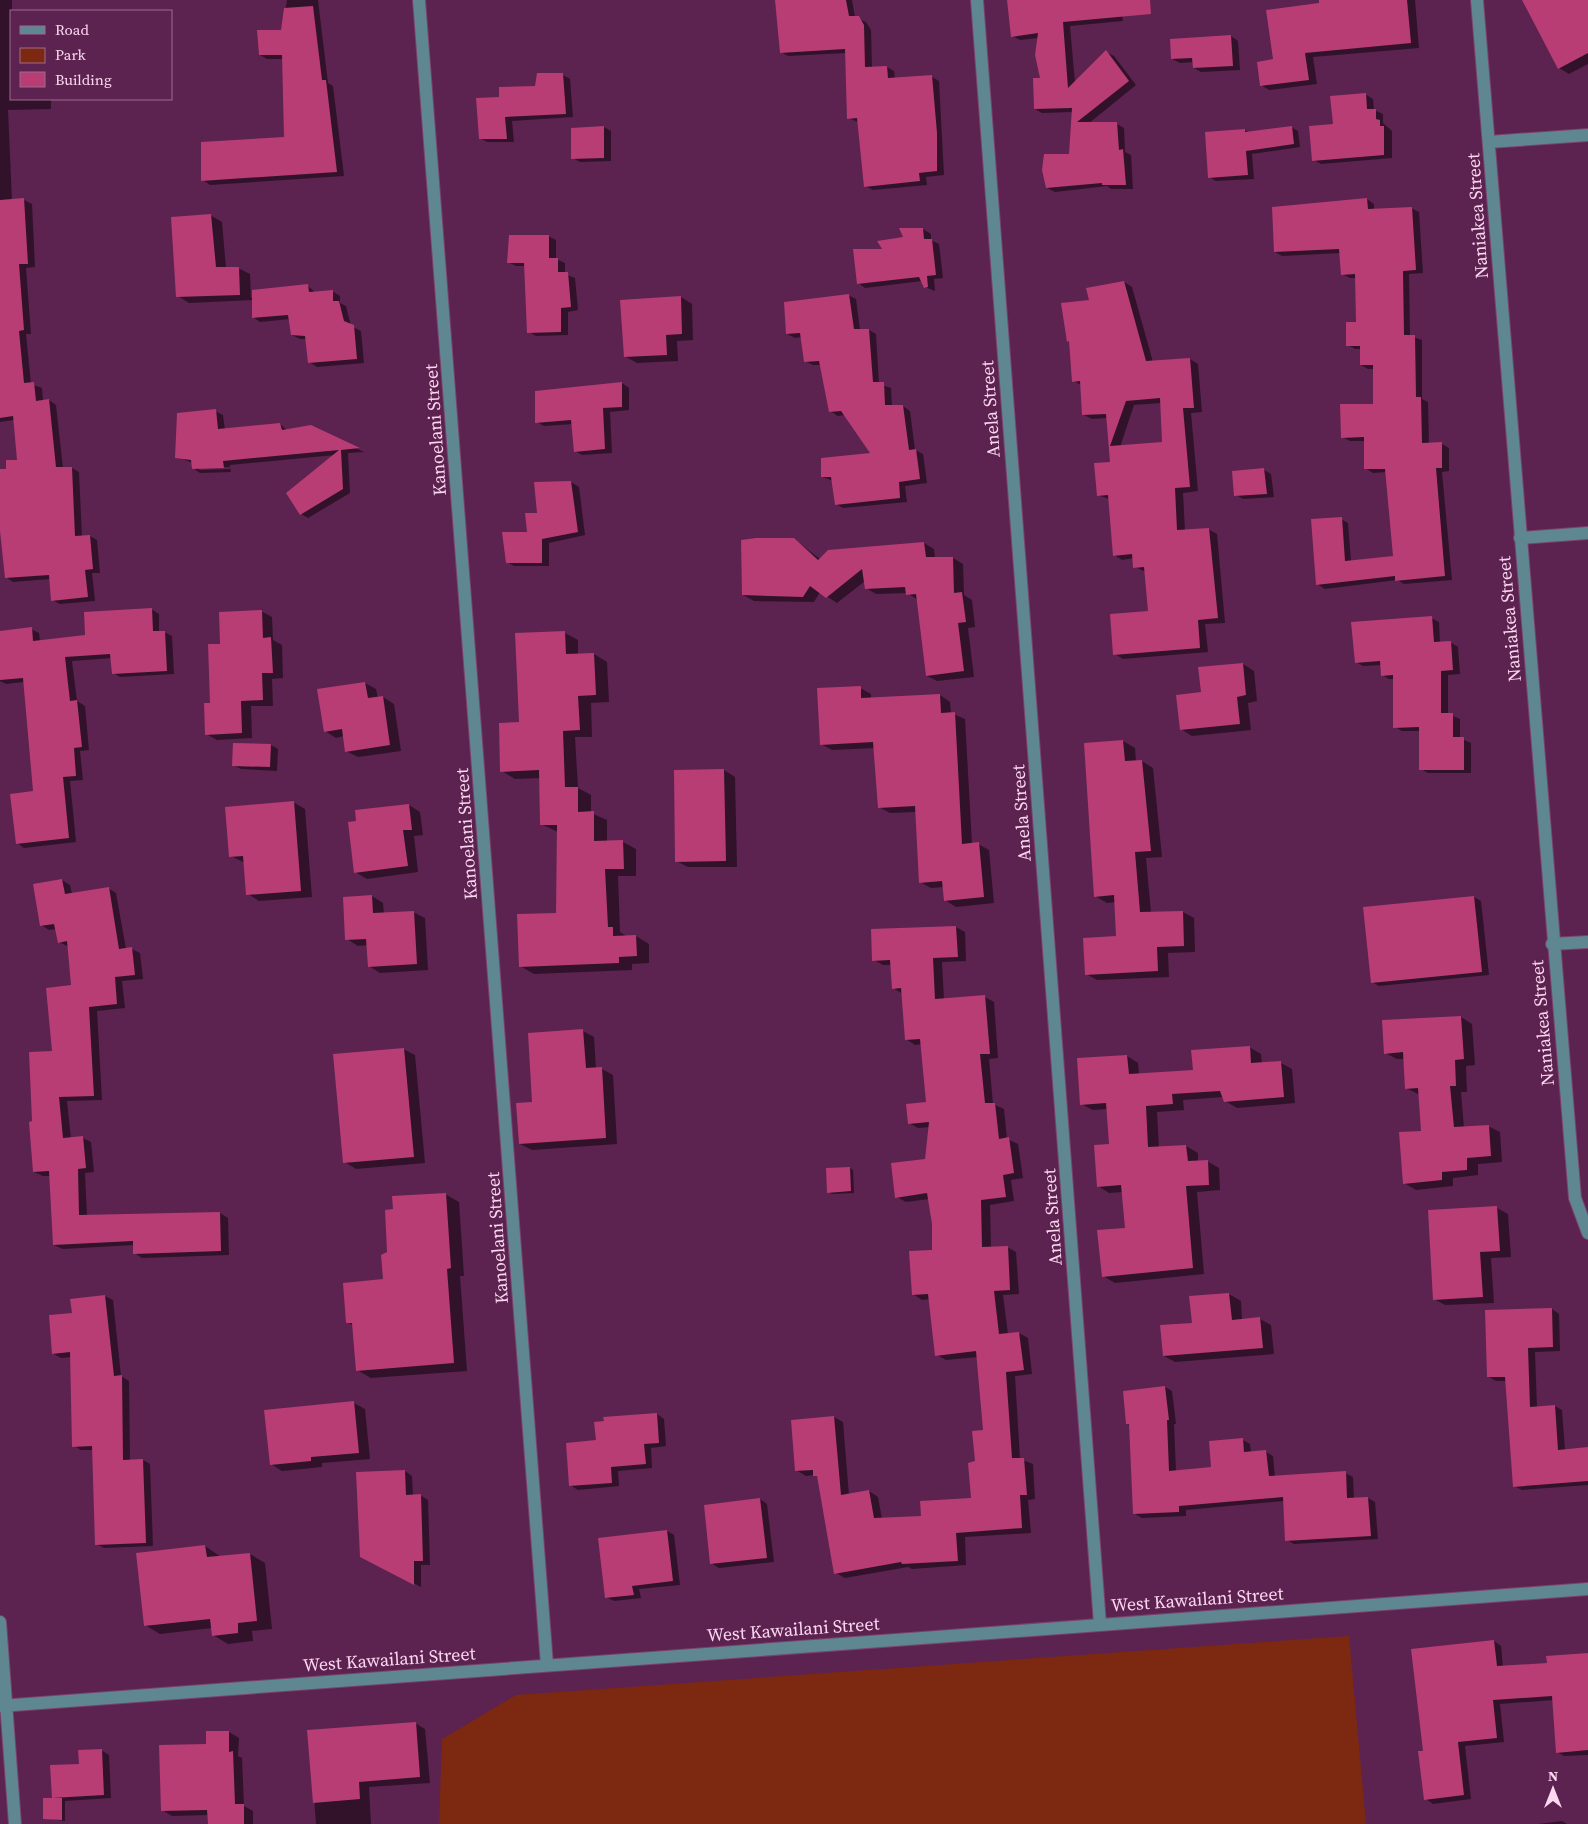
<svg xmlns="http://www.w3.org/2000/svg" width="1588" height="1824" viewBox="0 0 1588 1824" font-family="'Source Serif 4',serif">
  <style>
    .green { fill: #7d2810 }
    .shadow { fill: #0007; fill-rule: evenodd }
    .building { fill: #b73d74; fill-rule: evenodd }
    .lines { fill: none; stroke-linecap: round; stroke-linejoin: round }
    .minor-casing { stroke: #79436d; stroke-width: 14 }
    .minor { stroke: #5f8792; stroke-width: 12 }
    .labels { text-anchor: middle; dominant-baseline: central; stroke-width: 4; stroke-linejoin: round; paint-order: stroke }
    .street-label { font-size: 18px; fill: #fbd7f0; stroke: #5c2250 }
  </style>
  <rect width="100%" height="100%" fill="#5c2250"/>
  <path class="green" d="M1349,1636L1366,1824H439L442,1739L516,1695Z"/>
  <path class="shadow" d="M0,0H12L11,99H51V109L8,110L12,200H24L32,204L35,267L26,268L31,334H26L31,384L42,388L43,401L49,400L56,405L63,468H72L79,472L82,537L90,536L97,540L100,573H92L95,601L60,604L52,600L50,579L13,582L6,577L0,518V470H7L18,461L14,420L0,422Z
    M287,0H318L328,83L333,86L344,176L210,185L203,180L285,138L284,59H267L260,55L282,31Z
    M777,0H852L855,17L866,22L871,30L872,68L887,67L894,71L895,79L932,77L939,81L944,175L926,177L927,185L873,190L865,186L858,122L848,118L846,53L788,56L781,52Z
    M1008,0H1120L1123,21L1070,26L1075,83L1106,52L1114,56L1136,85L1088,124H1117L1124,128L1125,152L1131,155L1133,189H1111L1107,186L1055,192L1047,188L1070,156L1073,112L1042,113L1035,109L1042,79L1038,38L1020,40L1012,36Z
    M1320,0H1415L1419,48L1313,57L1317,84L1269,90L1261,85L1274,61L1321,5Z
    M1524,0H1588V64L1569,74L1559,68Z
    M1231,36L1238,41L1240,70L1201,72L1194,68V62L1180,63L1172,59Z
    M563,75L570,79L573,117L512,121L514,142H487L480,138L501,98L537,87Z
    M1365,94L1373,99L1374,110L1383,114V123L1392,131V158L1321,164L1314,160L1334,125Z
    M604,127L611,131V161L580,162L573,158Z
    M1291,127L1298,131L1300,147L1252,154L1254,179L1216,181L1209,177L1244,130L1249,132Z
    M1367,199L1374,204V210L1411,208L1419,212L1423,273L1409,274L1410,336L1422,340V399L1428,402L1429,444H1442L1449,448V471L1442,472L1452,580L1404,584L1397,580L1325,589L1317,584L1341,519L1348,523L1351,561L1394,557L1387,472L1373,473L1365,468V441H1350L1342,437L1375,405L1374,369H1368L1361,365V349H1355L1348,345L1357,323L1356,278H1350L1342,274L1341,253L1282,256L1275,252Z
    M210,215L222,222L226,268H238L250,274L251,298L308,286L316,293L332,291L340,296V303L346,306L351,326L361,331L364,363L317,367L309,362L306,339H300L292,335L290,319L260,322L253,317V300L189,303L178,296Z
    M901,229H923L931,234V240L939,244L943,278L934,279L935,291L925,287L922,281L865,288L858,283L885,250L905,238Z
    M548,236L556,240V259L565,263V274L575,278L578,310L568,312V335L536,336L529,332L525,266H516L508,262Z
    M1124,282L1132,287L1153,362L1190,359L1198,364L1202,412L1191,413L1198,491L1183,493L1185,531L1208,529L1217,534L1225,623L1205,624L1208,652L1123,659L1115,654L1149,612L1146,572L1135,567L1134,558L1122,560L1114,555L1109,499L1098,495L1112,463L1107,418L1092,419L1084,415L1081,385L1074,381L1071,342L1068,341L1091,301ZM1161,403L1164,443L1120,447L1134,405Z
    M848,295L856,299L860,330H869L876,334L879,384L891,388L892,406H903L910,411L915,450L923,454L927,483L905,486L907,502L843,508L836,504L833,481L823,477L872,454L845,415L838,416L830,411L821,365H813L805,361L802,337L795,338L787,334Z
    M681,297L692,304L693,340L677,341L678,361L637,363L626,357Z
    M622,383L629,388V410L610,412L612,453L582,455L575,451L573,424L544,426L537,422Z
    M215,411L223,415L225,430L280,424L288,431L311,427L364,452L348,453L350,493L308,518L301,514L335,455L230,465V467L199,468V470L230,469V467L231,472L200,473L193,468V463L177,457Z
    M1264,470L1271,474L1274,497L1243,499L1236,495Z
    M571,482L579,487L585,535L549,543V566H514L507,562L529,533L538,515Z
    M794,539L820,559L924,543L934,549L935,558H953L963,564L964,595L972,600L975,627L968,628L974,677L937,681L927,676L918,600L907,593L876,594L866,588L865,581L837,603L820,592L814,602L754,601L743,595Z
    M151,609L159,614V632H164L172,636L174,674L120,677L113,673L112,658L72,661L77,701L85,706L89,750L80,751L83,780L70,781L76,842L24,848L17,843L35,792L24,682L6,684L0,681V632L31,629L39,633L40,641L87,636Z
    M261,611L272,617L273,640L282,645L283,678L272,679L273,706H251L252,738L217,740L206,734L222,645Z
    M1431,618L1439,622L1440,643L1450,642L1458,647L1460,674L1448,675V714L1460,719V738L1471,743V773H1428L1421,769V731H1402L1395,727V679H1389L1382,675L1381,665L1363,666L1356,662Z
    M565,633L578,640V655L594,654L607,662L609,702L591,703L592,737H575L578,788L591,795V813L607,820V842H623L636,849V876H618L620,932L626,936H636L649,944V963L632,964V970L534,974L520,966L558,914V832L541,824L540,778L515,779L502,771L520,723Z
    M1243,664L1254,671L1257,701L1248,703L1251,730L1192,736L1181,729L1202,693Z
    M365,683L376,689L378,698L383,697L394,704L401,751L358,757L346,751L344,736L336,738L325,731Z
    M860,688L871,694V699L940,695L950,702L951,713L965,719L972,844H978L989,850L994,903L956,907L945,900L944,887L931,888L920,882L916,812L890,813L879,807L875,748L832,750L821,744Z
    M1123,741L1135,748L1136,762L1142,761L1153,768L1162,857L1146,858L1151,913L1183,912L1194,918L1195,952L1168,953L1169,977L1097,980L1086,974L1117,938L1116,902L1107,903L1095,896L1086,744Z
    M271,745L278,749L277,771L241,769L233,765Z
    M724,770L735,777L737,867H688L676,861Z
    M293,802L305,809L312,897L259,901L248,894L245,863L231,856Z
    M409,805L420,812L423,835L414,836L418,872L367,879L355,872L358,822Z
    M62,880L70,885L72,894L108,888L116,893L126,949H132L140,953L143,979L122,981L125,1008L97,1011L102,1100L67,1101L71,1139L83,1138L91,1142L94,1172L85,1173L87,1216L220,1213L228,1218L229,1255L142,1258L134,1253V1245L63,1249L54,1245L50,1176H43L34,1172L33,1123L73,986L69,947L59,942L57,929L49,930L41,925L34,885Z
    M372,896L383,903L384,914L413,912L425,918L428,970L380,973L369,966L368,945L358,946L347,939Z
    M1474,897L1481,901L1489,975L1379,986L1372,982Z
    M956,927L965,932L966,961L942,962L944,1000L985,997L994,1002L998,1058L989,1059L993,1104L1004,1109L1007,1139L1018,1144L1023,1178L1011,1180L1014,1201L990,1205L991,1248L1007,1247L1016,1252L1019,1294L1003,1295L1008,1334L1019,1333L1028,1338L1032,1374L1015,1376L1020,1459L1033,1464L1035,1499L1028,1500L1031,1533L965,1537L966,1565L912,1569L908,1567L845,1578L836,1573L818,1477L814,1475L806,1476L796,1470L834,1417L843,1422L849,1495L869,1491L878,1497L882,1519L923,1517L972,1500L976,1462L984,1431L978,1357L946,1360L937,1355L930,1299L922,1300L913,1294L934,1251L933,1224L929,1199L906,1202L897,1197L926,1160L930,1127L918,1128L909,1123L927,1103L922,1044L915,1045L906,1039L903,994L893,988L892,965H883L874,960L873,930Z
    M1461,1017L1472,1024L1475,1065L1466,1066L1467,1092H1461L1464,1128L1488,1126L1500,1132L1502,1162L1478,1164V1175L1453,1178V1186L1416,1190L1404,1183L1422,1132L1420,1095L1406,1088L1405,1059H1397L1385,1053Z
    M583,1031L594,1037L596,1069H602L613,1075L617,1144L532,1150L520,1144L534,1103Z
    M1249,1047L1261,1054L1262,1064L1281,1063L1292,1069L1295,1103L1237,1108L1225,1101L1224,1097L1183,1100L1184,1110L1157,1112L1159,1148L1186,1146L1198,1153V1162L1207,1161L1219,1168L1220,1190L1197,1192L1204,1274L1115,1283L1103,1276L1126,1229L1123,1192L1109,1193L1098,1186L1110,1145L1108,1109L1093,1110L1081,1104L1127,1056L1138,1063L1139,1075L1194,1071Z
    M403,1049L415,1055L425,1163L356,1169L345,1162Z
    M850,1168L853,1170L854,1193L832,1194L828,1192Z
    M445,1194L459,1202L464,1276H460L467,1371L371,1378L357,1370L354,1326L347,1322L385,1281L394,1210Z
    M1497,1208L1508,1214L1511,1257L1491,1258L1494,1303L1445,1305L1434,1299Z
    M1229,1294L1241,1301L1242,1320L1260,1319L1271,1325L1274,1354L1175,1362L1164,1356L1193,1324L1191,1298Z
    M105,1296L113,1300L121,1376L129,1381L130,1461L143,1460L150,1464L153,1546L104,1548L96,1544L93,1450H81L74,1446L72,1357L61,1358L54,1354L73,1314L72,1300Z
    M1552,1309L1559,1314L1560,1351L1535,1352L1537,1407L1555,1406L1562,1410L1565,1450L1588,1448V1485L1522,1490L1514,1486L1507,1381H1496L1489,1377Z
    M1165,1387L1172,1391L1176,1424H1174L1176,1471L1213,1468L1243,1440L1250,1444L1251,1453L1266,1452L1273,1456L1275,1477L1345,1473L1353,1477L1354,1499L1368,1498L1375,1502L1378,1539L1294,1544L1287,1540L1284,1501L1186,1510V1516L1142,1518L1135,1514L1130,1425L1127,1424Z
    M354,1403L365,1409L370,1459L322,1463V1467L282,1471L271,1464Z
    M657,1414L664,1419L666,1446L651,1448L652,1468L618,1471L619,1486L578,1490L570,1485Z
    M405,1471L412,1476L413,1496L420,1495L428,1500L430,1565H421V1587L368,1560Z
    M760,1499L767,1504L774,1562L719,1568L711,1563Z
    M667,1531L674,1535L680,1585L639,1589L641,1598L614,1601L606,1597Z
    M205,1546L221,1557L250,1554L265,1563L272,1629L252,1631L253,1641L228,1644L213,1635L212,1628L160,1634L145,1625Z
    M1494,1641L1501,1646L1503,1667L1548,1664L1588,1654V1755L1564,1756L1557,1752L1554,1700L1500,1704L1504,1742L1465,1746L1471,1799L1433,1804L1426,1799L1424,1752Z
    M415,1723L425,1729L430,1783L369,1787L371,1824H316L309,1731Z
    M208,1732H229L239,1738L238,1756L242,1758L244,1806L253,1811V1824H209V1815L172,1816L162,1810L208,1745Z
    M101,1750L109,1755L111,1798L65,1801V1821L44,1818L57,1800L54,1798L80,1765Z
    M1562,1821L1567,1824H1538Z"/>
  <path class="building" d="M775,0H846L849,16H859L864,25L865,67L887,66L888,78L932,75L937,133V171L919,173L920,181L864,187L857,118L847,119L845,49L780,53Z
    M1007,0H1150L1151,14L1063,22L1068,88L1106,50L1129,81L1077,122H1117L1119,150L1123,149L1126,185H1102V183L1046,188L1042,170L1044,154H1069L1072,108L1034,109L1033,78H1040L1035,55L1038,33L1011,37Z
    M1319,0H1407L1411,43L1305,53L1309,80L1260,86L1257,62L1273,59L1266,10L1319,3Z
    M1522,0H1588V53L1558,69Z
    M313,6L322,80H326L337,172L201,181V142L284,137L282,55H259L257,30H281L284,8Z
    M1231,35L1233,66L1193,68L1192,58L1171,59L1170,39Z
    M537,73H563L566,114L505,117L507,139H479L476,98L499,97V87L535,86Z
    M1366,93L1367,109H1376V119L1380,120V126H1384V155L1312,161L1309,126L1333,124L1330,96Z
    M604,126V158L571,159V128Z
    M1292,126L1294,144L1246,151L1248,175L1208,178L1205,132L1245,129V132Z
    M24,198L28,264H19L24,330L19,331L24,383L34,382L36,401L49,399L56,467H72L75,536L90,535L93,569L85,570L88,597L51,601L49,575L5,578L0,531V469H6V460H17L13,416L0,418V200Z
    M1367,198L1368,209L1412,207L1416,270L1403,271L1404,335H1415L1416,397H1421L1422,443L1442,442V468H1436L1445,576L1395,581V576L1316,585L1311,519L1342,517L1345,561L1393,556L1385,469H1364V437L1341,438L1340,404H1373V365H1360V346H1346V322H1356L1355,274L1341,275L1339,249L1274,252L1272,207Z
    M211,214L216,267H239L240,295L176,297L171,217Z
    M899,228H923L924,239H932L936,275L927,276L928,287L924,288L919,277L857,284L853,249H882L877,241L903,237Z
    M509,235H549V258H558V272H568L571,307L561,308V332L527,333L524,263H507Z
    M1124,281L1146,361L1190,358L1194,408H1183L1190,487L1175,488L1177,530L1209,528L1218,618L1198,620L1200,648L1113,655L1110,614L1148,611L1144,567L1133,568L1132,554L1113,556L1108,495L1097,496L1094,463L1110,462L1106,414L1082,415L1080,381L1072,382L1069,341L1067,342L1061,303L1089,300L1086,288ZM1160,398L1162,442L1110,446L1126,401Z
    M308,284L309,292L333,290V301H339L344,321L354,325L357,359L308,363L305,336L291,335L288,315L252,318V290Z
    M849,294L854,329H869L873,382H884L885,405H903L909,450L916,449L920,479L899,482L900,498L835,505L831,477H821V458L870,453L841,411L829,412L819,361L804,362L800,333L786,334L784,302Z
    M681,296L682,334L666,335L667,355L624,357L620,300Z
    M622,382V407L603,408L605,449L574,452L571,420L535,423V391Z
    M216,409L218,429L280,423L282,430L311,425L360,448L341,450L343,489L300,515L286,493L339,450L223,461L224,468L192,469L191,460L175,458L177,413Z
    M1264,468L1267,494L1234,496L1232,471Z
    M571,481L578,532L542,539V563H506L502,532H527L525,513H537L534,482Z
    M756,538H794L818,560L828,550L924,542L926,557H953L954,593L962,592L966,622L958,623L964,671L926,676L916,594L906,595L905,587L865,589L862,569L826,598L810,586L803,597L742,595L741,540Z
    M152,608L153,631H165L167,671L112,674L110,654L65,657L70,701L77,700L82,747L74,748L76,776L63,777L69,838L16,844L10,794L33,791L23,678L0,680V631L32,627L33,641L85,635L84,612Z
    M262,610L263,638L271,637L273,673H262L263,700L241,701L242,733L205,735L204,703H210L208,644H220L219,612Z
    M1432,616L1434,642L1451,641L1453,670L1441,671V713H1453V737H1464V770H1419V727L1393,728V675L1381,676L1380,661L1355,663L1351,622Z
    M565,631L566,654L594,653L596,695L578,696L580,730L563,731L565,787H578V812L594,811V841L623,840L624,869H605L608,927H613V936L636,935L637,956L619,957V963L519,967L517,914L556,913L557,825H540L539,770L500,772L499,723L519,722L515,633Z
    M1243,663L1246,695L1237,697L1240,724L1180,730L1176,695L1201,692L1198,667Z
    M365,682L368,698L383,696L390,745L345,752L342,729L324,732L317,689Z
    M861,686V698L940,694L941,713L955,712L962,844L979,842L984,897L944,901L942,881L919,883L915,806L878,808L873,742L820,745L817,688Z
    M1123,740L1125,761L1142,760L1151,851L1135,852L1140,912L1183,911L1184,946L1157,947L1158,971L1085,975L1083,938L1116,936L1114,895L1094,897L1084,743Z
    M233,743L271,744L270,767L232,766Z
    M724,769L726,861L675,862L674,770Z
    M294,801L301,891L246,895L243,856L229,857L225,807Z
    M409,804L412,830H403L408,866L354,873L348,822L356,821L355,810Z
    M62,879L65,894L109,887L119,949L132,947L135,975L115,977L117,1004L89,1007L94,1096L59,1097L63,1138L83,1136L86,1168L78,1169L79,1215L220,1212L221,1251L133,1254V1241L53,1245L49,1171L33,1172L29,1122L32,1121L29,1052L52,1051L46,988L71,985L67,941L58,943L54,924L40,926L33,884Z
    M372,895L373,913L414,911L417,964L368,967L366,939L345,940L343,897Z
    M1474,896L1482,972L1371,983L1363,907Z
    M956,926L958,957L933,958L935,999L985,995L990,1054H980L985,1103H995L999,1139L1009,1137L1014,1173L1003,1175L1006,1197L981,1200L982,1247L1008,1246L1010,1290L994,1291L999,1334L1019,1332L1024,1370L1006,1372L1012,1458H1024L1027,1495H1020L1022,1528L956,1533L958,1561L902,1564L901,1562L834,1574L817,1476H813V1470L795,1471L791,1420L834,1416L841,1495L869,1490L874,1518L921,1516L920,1501L971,1498L968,1463L975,1461L972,1431L983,1430L976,1351L935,1356L928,1294L912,1295L909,1251L932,1250V1224L927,1193L895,1198L891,1163L925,1159L929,1122L908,1124L906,1104L926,1102L920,1039L905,1040L901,988L892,989L890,960L872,961L871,929Z
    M1461,1016L1464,1059L1455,1060L1456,1086H1450L1454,1127L1489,1125L1491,1156L1467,1158V1170L1442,1172V1180L1403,1184L1399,1132L1421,1131L1418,1088L1405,1089L1403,1052L1384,1054L1382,1020Z
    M583,1029L586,1068L602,1067L606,1138L519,1144L516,1103L532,1102L528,1033Z
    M1250,1046L1251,1063L1281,1061L1284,1097L1224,1102L1220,1091L1172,1094L1173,1104L1146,1106L1148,1147L1186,1145L1188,1161L1208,1160L1209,1185L1186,1186L1193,1268L1102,1277L1097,1230L1125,1228L1121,1185L1097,1187L1094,1145L1109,1144L1106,1103L1080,1105L1077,1058L1127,1055L1129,1074L1193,1070L1191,1050Z
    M404,1048L414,1157L343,1163L333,1054Z
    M850,1167L851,1191L827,1193L826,1168Z
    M446,1193L451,1268L447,1269L454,1363L356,1371L352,1323H346L343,1283L383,1279L381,1255L387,1252L385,1210L393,1209L392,1196Z
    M1497,1206L1500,1251L1480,1252L1483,1297L1433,1300L1428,1210Z
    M1229,1293L1232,1320L1260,1317L1263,1348L1163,1356L1160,1325L1192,1323L1189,1296Z
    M105,1295L114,1376L122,1375L123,1460L143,1459L146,1543L95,1545L92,1446L72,1447L70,1352L52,1354L49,1315L72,1313L70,1299Z
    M1552,1308L1553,1347L1528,1348L1530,1407L1555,1405L1558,1450L1588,1447V1481L1513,1487L1505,1377H1487L1485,1310Z
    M1165,1386L1169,1420H1167L1169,1471L1211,1467L1209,1441L1243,1438L1244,1452L1266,1450L1269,1476L1346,1471L1347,1498L1368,1497L1371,1536L1285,1541L1283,1497L1179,1506V1512L1133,1514L1129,1424H1126L1123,1391Z
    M354,1401L359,1453L311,1457V1461L270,1465L264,1410Z
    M657,1413L659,1443L644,1444L646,1464L611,1467L612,1483L569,1486L566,1443L596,1440L594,1422L604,1421L603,1417Z
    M405,1470L406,1495L421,1494L423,1561H414V1585L360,1557L356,1472Z
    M760,1498L767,1558L710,1564L704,1505Z
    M667,1530L673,1581L632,1586L634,1595L605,1598L598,1538Z
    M205,1545L207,1557L250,1553L257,1621L238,1623V1633L212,1636L210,1619L144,1626L136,1553Z
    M1494,1640L1497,1666L1547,1663L1546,1656L1588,1653V1750L1556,1753L1552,1696L1493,1700L1497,1738L1458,1742L1464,1795L1424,1800L1418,1751H1423L1411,1649Z
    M416,1722L420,1777L359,1782L360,1799L313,1803L307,1730Z
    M206,1731H229V1752L233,1751L235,1804H244V1824H208L207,1810L161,1811L159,1745L206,1744Z
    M102,1749L104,1795L52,1798L50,1765L79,1764L78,1750Z
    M43,1798H62V1820L43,1819Z"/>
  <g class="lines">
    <g class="minor-casing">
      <path id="minor" d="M419,0L547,1665
        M977,0L1100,1624
        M1477,0L1575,1198L1588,1233
        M1489,142L1588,135
        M1520,538L1588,533
        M1552,944L1588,942
        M0,1622L15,1824
        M0,1706L1588,1589"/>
    </g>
    <use href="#minor" class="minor"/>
  </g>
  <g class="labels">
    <g class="street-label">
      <text transform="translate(1477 216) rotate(-94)">Naniakea Street</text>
      <text transform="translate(990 409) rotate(-94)">Anela Street</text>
      <text transform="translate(435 430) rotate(-94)">Kanoelani Street</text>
      <text transform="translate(1509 619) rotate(-95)">Naniakea Street</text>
      <text transform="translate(1021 813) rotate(-94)">Anela Street</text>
      <text transform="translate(466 834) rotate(-94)">Kanoelani Street</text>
      <text transform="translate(1542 1023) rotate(-95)">Naniakea Street</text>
      <text transform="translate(1052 1217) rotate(-94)">Anela Street</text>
      <text transform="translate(497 1238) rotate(-94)">Kanoelani Street</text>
      <text transform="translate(1197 1599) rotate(-4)">West Kawailani Street</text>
      <text transform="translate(793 1629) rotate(-4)">West Kawailani Street</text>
      <text transform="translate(389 1659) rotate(-4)">West Kawailani Street</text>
    </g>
  </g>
  <rect x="10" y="10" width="162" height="90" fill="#5c2250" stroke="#9c6a90"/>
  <rect x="20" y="26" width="25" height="8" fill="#5f8792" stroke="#9c6a90"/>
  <text x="55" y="35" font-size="15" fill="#fbd7f0">Road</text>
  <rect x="20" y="48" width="25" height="15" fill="#7d2810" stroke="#9c6a90"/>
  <text x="55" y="60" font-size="15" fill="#fbd7f0">Park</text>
  <rect x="20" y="72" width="25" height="15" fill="#b73d74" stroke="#9c6a90"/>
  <text x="55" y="85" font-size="15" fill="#fbd7f0">Building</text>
  <g transform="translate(1553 1789)" stroke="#5c2250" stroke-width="4" paint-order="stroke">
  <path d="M0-4L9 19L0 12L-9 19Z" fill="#fbd7f0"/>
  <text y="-8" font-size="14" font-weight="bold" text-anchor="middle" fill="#fbd7f0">N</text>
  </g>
</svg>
